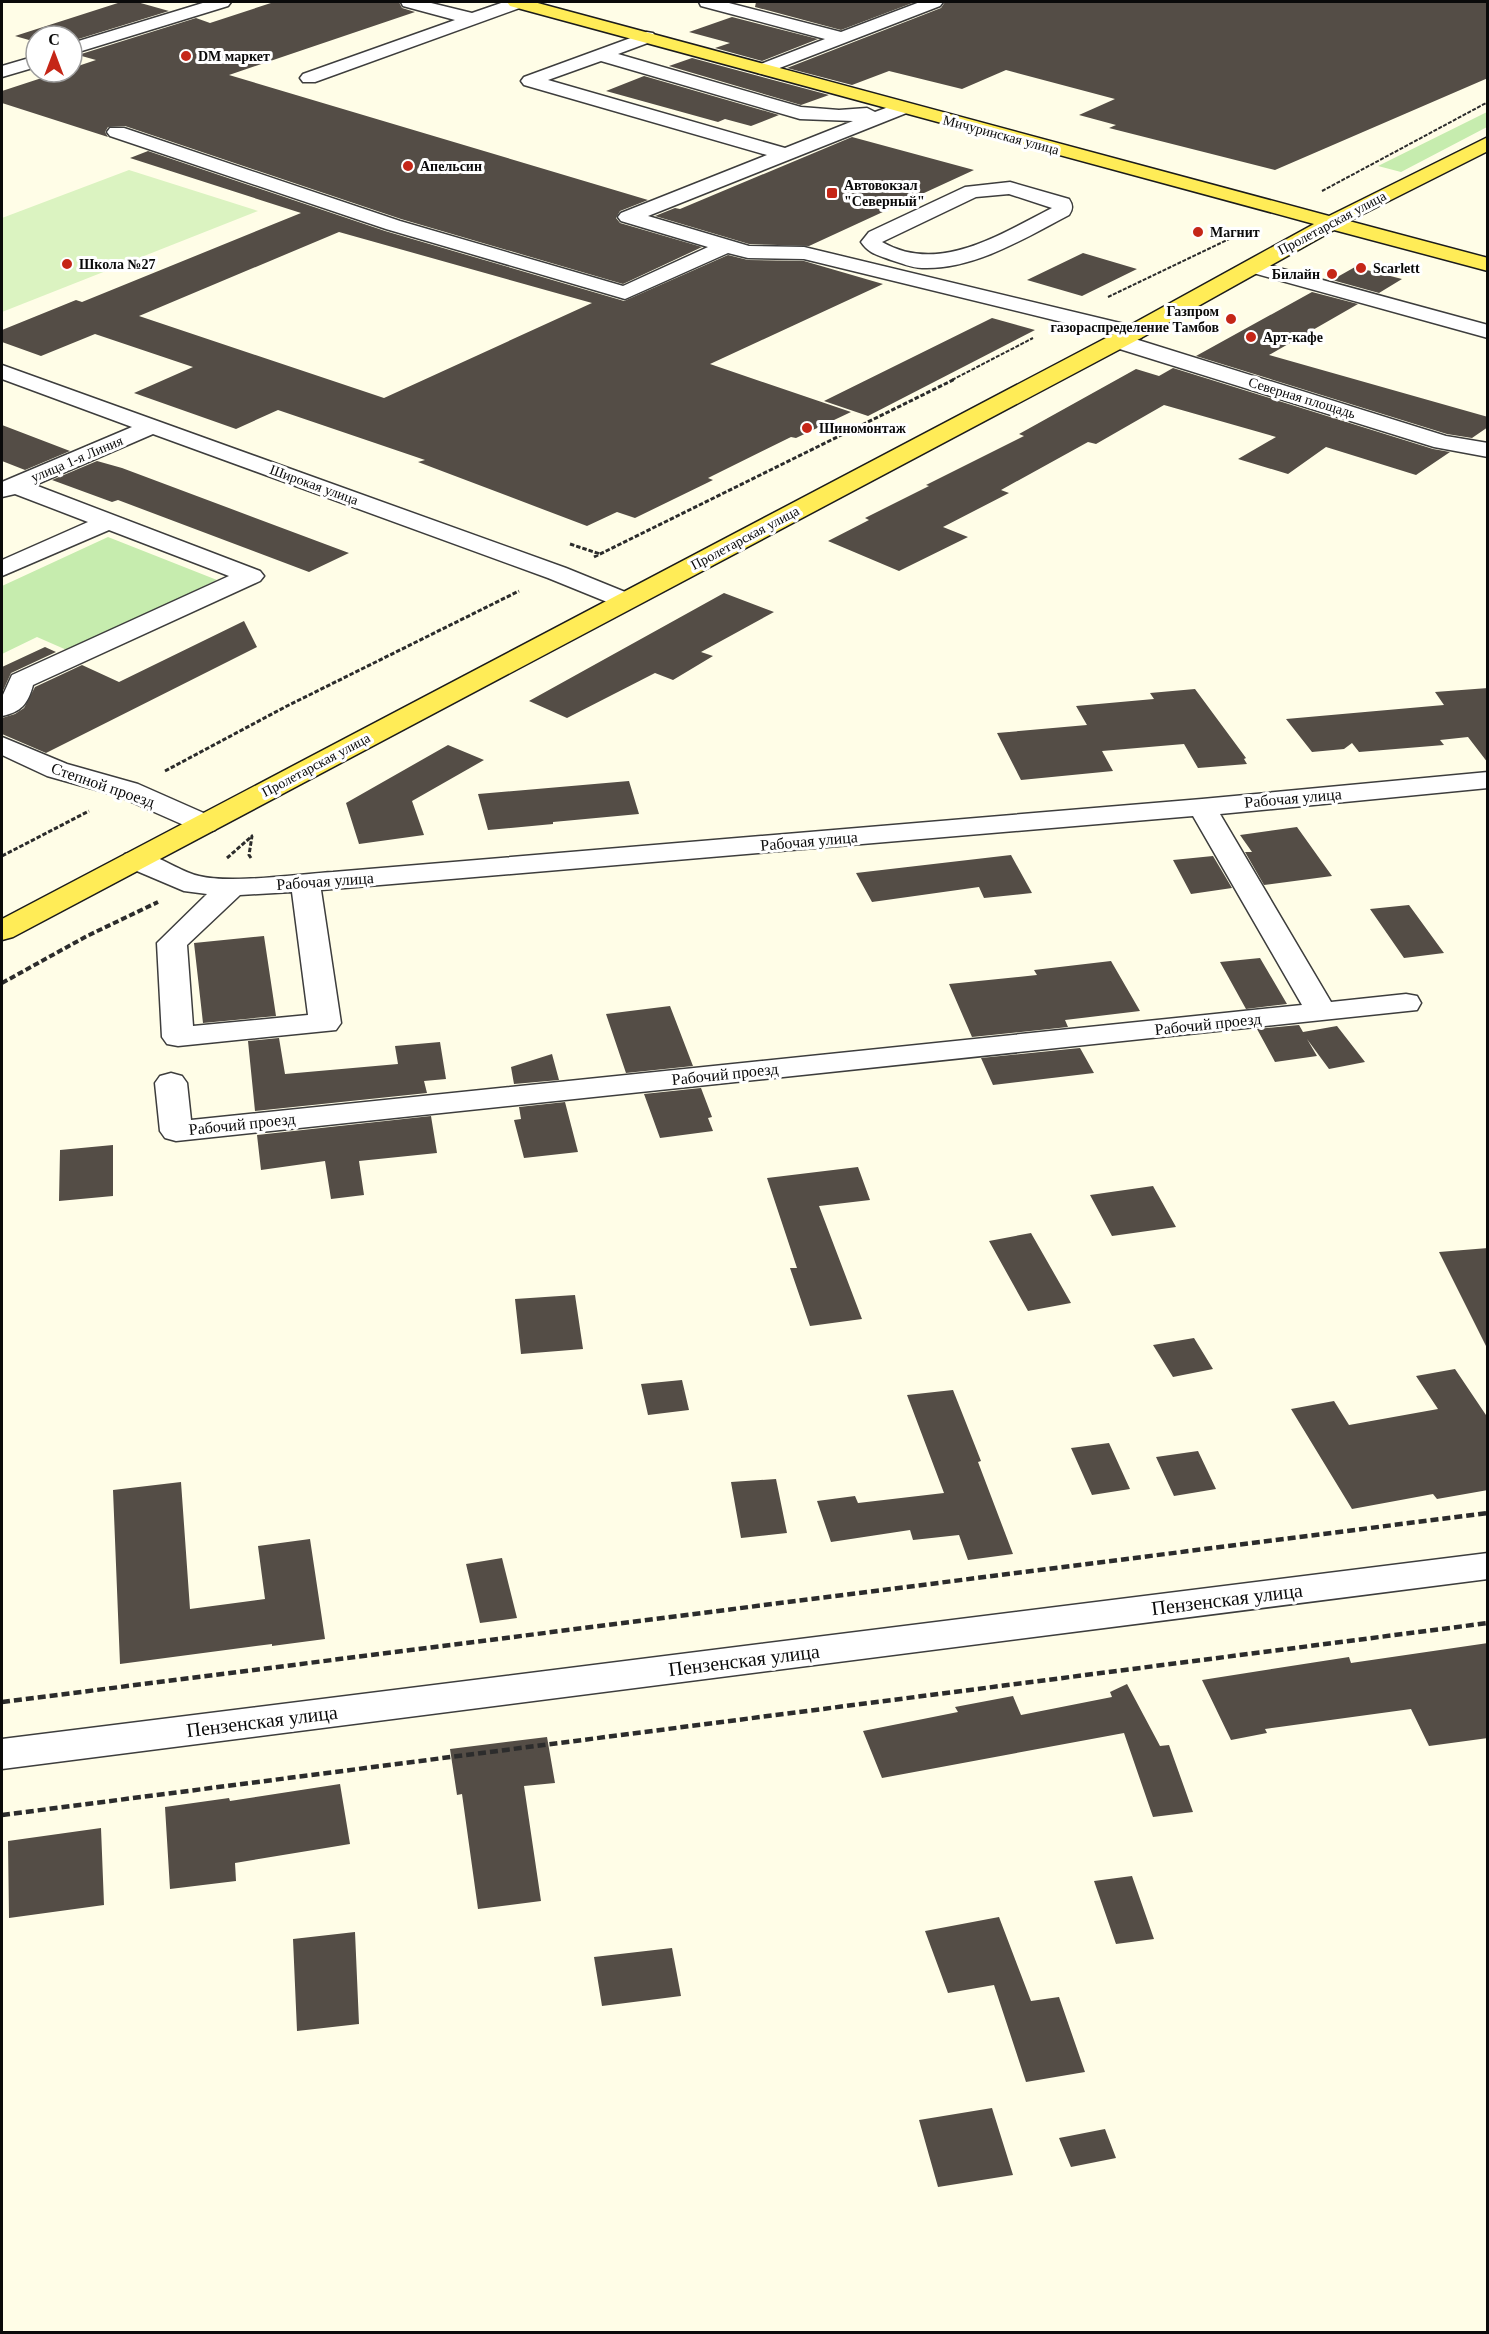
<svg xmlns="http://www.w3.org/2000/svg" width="1489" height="2334" viewBox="0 0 1489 2334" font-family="'Times New Roman',serif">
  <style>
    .green { fill: #c6ecae }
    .pitch { fill: #dbf3c1 }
    .building { fill: #544d46; fill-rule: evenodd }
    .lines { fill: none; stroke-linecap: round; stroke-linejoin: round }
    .minor-casing { stroke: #3d3d3d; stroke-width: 3 }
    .major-casing { stroke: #1b1b1b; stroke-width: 3 }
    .path-far3 { stroke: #2c2c2c; stroke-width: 2; stroke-dasharray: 4 1.5; stroke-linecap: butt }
    .path-far2 { stroke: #2c2c2c; stroke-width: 3; stroke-dasharray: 4.5 2; stroke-linecap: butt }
    .path-far1 { stroke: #2c2c2c; stroke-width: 4; stroke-dasharray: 6 3; stroke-linecap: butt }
    .path { stroke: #2c2c2c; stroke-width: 4.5; stroke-dasharray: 8 4; stroke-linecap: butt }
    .minor { fill: #fff; fill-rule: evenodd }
    .major { fill: #ffec57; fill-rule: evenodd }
    .poi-dot { fill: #c52617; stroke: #fff; stroke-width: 2 }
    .labels { text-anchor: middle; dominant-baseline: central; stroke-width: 6; stroke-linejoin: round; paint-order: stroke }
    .far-poi-label { font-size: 14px; font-weight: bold; fill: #0a0a0a; stroke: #fff; text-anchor: start }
    .far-street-label { font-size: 14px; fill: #0a0a0a; stroke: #fff }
    .street-label { font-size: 16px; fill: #0a0a0a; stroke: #fff }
    .near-street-label { font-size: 20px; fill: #0a0a0a; stroke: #fff }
  </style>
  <rect width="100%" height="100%" fill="#fffde7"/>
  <path class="green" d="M1487,112V127L1401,172L1378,166Z
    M108,537L217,580L69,651L37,637L2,654V586Z"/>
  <path class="pitch" d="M129,170L258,211L2,312V218Z"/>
  <path class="building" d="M121,2H137L169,11L72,41V36H36V42L15,36Z
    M274,2H399L402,8L415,12L229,75L648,200L620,211L616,218L620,223L702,247L623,284L401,219L125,126L108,127L105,132L108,137L2,103V91L60,72H72V68L96,60L78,55L196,18L210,23Z
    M756,2H915L841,30L755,7Z
    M945,2H1488V78L1275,170L1109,128L1116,125L1079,115L1115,99L1006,70L962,89L889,71L852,85L787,68L941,8Z
    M732,17L818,39L762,61L715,48L730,43L689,32Z
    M692,58L829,95L801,105L669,66Z
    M644,76L779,115L751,126L725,119L718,122L606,91Z
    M852,137L974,170L809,246L749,244L655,216L675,208L680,209Z
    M148,151L385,231L624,301L728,255L748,260L804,261L883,284L710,364L851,412L796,438L791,437L708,478L713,480L635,518L617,512L587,526L418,462L425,460L278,410L236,429L134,393L193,367L95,334L41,356L2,342V330L76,300L82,302L301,213L130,158ZM339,232L592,303L384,398L139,316Z
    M1083,253L1137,269L1082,296L1027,280Z
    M1355,267L1402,279L1379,293L1332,280Z
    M1312,292L1358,304L1269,355L1488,417V427L1472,438L1447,434L1196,356Z
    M992,318L1035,330L868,416L824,401Z
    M1173,368L1433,449L1450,452L1416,475L1326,447L1288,474L1238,459L1276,437L1164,405L1096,444L1088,442L1001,490L1009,493L943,527L968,537L899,571L828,541L869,520L865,518L929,486L926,485L1024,436L1019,434L1136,369L1159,376Z
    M2,425L70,451L25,470L2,461Z
    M97,461L122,468L349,553L309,572L118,500L112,502L52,480Z
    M724,593L774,612L701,652L713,656L673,680L655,673L567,718L529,701Z
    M244,621L257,647L46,753L2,734V718L15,714L24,708L35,687L82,665L119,682Z
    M45,647L56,652L11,673L2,693V667Z
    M1488,688V763L1468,737L1440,740L1444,745L1359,752L1352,743L1344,749L1312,752L1286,719L1444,705L1435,692Z
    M1195,689L1246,758L1244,759L1247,764L1198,768L1184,744L1102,751L1113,771L1021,780L997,733L1087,725L1076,706L1154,699L1150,693Z
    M448,745L484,760L412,801L424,835L359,844L346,803Z
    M629,781L639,814L553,822V824L488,830L478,794Z
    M1297,827L1332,876L1264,885L1245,852H1252L1240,835Z
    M1011,855L1032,893L984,898L979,887L872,902L856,873Z
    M1213,856L1232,888L1191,894L1173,860Z
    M1409,905L1444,953L1404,958L1370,909Z
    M264,936L276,1016L203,1023L194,943Z
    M1260,958L1287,1004L1246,1009L1220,962Z
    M1111,961L1140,1011L1065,1020L1068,1027L972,1037L949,984L1037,975L1034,970Z
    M670,1006L693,1066L626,1073L606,1014Z
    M1299,1025L1303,1032L1337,1026L1365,1062L1329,1069L1307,1039L1317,1056L1275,1062L1257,1029Z
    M279,1038L285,1074L398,1064L395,1046L440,1042L446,1079L424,1081L427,1093L255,1111L248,1041Z
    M1080,1048L1094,1073L993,1085L981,1058Z
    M552,1054L559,1080L514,1084L511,1067Z
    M701,1088L712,1117L708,1118L713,1131L660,1138L644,1094Z
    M565,1102L578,1152L524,1158L514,1120L521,1119L519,1107Z
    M431,1116L437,1153L359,1161L364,1195L331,1199L325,1161L261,1170L257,1135Z
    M113,1145V1196L59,1201L60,1150Z
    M858,1167L870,1200L819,1206L862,1319L810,1326L790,1268H797L767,1178Z
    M1153,1186L1176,1227L1112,1236L1090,1195Z
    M1031,1233L1071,1303L1028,1311L989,1241Z
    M1488,1248V1350L1439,1252Z
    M575,1295L583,1349L521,1354L515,1299Z
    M1194,1338L1213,1369L1173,1377L1153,1345Z
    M1455,1369L1488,1418V1490L1437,1499L1433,1494L1352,1509L1291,1409L1334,1401L1349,1425L1438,1409L1416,1376Z
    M682,1380L689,1410L648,1415L641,1384Z
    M953,1390L981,1461L978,1462L1013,1554L968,1560L959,1535L913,1540L910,1530L831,1542L817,1501L855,1496L858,1503L944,1493L907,1395Z
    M1109,1443L1130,1489L1092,1495L1071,1448Z
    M1198,1451L1216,1489L1174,1496L1156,1457Z
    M776,1479L787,1533L741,1538L731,1482Z
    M181,1482L190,1609L265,1599L258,1546L310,1539L325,1639L272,1646V1644L120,1664L113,1490Z
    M502,1558L517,1618L480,1623L466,1564Z
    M1488,1643V1738L1429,1746L1411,1709L1265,1729L1267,1733L1231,1740L1202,1680L1349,1657L1351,1663Z
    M1127,1684L1160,1746L1169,1745L1193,1812L1153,1817L1124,1733L882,1778L863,1731L958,1712L955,1707L1013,1696L1021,1715L1112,1697L1110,1692Z
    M547,1737L555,1783L524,1786L541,1901L478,1909L462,1794L457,1795L450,1749Z
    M340,1784L350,1844L235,1863L236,1881L170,1889L165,1807L229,1798L230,1801Z
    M101,1828L104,1905L9,1918L8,1841Z
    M1132,1876L1154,1939L1116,1944L1094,1881Z
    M999,1917L1031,2001L1059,1997L1085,2072L1026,2082L994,1985L948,1993L925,1931Z
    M355,1932L359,2024L297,2031L293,1939Z
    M672,1948L681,1996L602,2006L594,1957Z
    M992,2108L1013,2175L938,2187L919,2120Z
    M1105,2129L1116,2158L1071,2167L1059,2138Z"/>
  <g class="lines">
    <g class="minor-casing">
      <path id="minor" d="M206,2H231L228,6L72,54V43Z
        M401,2H427L472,13L504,2H528L525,6L315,82H303L300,78L303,74L455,20L403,6Z
        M699,2H725L841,32L920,2H943L940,6L764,74L758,73L755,69L758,65L825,39L701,6Z
        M647,32L653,33L656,37L653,41L618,54L801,107L839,110L867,108L875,112L902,102L909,104L911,108L909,112L648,216L749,246L804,247L1141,328L1144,333L1141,338L1135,339L1446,436L1488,443V457L1434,447L1110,346L1107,341L1110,336L1115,335L804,259L748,258L728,253L625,299L386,229L110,136L107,132L110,128H124L400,221L623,286L708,247L621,221L618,217L621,213L767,155L524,85L521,81L524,77ZM601,61L800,119L853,121L785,148L548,80Z
        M36,56V67L2,77V66Z
        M1010,182L1069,199C1073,205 1073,209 1069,215C1025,238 974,270 922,268C912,268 901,263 891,260C878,255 869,254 861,242L869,232L965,187ZM1009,194L1052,208C1000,234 939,275 882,242L976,197Z
        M1253,261L1488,325V338L1246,271L1243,267L1246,263Z
        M2,365L566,568L635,596L639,601L635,606L626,609L617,606L548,578L153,434L35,485L260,571L264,576L260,581L33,685C28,704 21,712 2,716V697L12,675L229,576L109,530L2,576V560L88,522L15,494L2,497V482L132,427L2,379Z
        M2,737L67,764L138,784L215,818L219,824L215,830L205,833L195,830L118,796L47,776L2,755Z
        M1488,772V788L1220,814L1331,1002L1406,994L1417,996L1421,1003L1417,1010L176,1141L165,1138L160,1131L155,1083L160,1076L171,1073L182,1076L187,1083L191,1120L1302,1005L1193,816L321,890L341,1023L336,1030L178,1046L167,1044L162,1037L157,943L207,894L184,891L125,866L121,860L125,854C151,847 174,870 199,876C231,884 298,874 333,872L1202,799ZM292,892L308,1015L193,1026L187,945L240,895Z
        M1488,1553V1579L2,1769V1739Z"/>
    </g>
    <g class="major-casing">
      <path id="major" d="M507,2H534L1329,216L1488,137V151L1349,221L1488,258V271L1334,230L1141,338L13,937L2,940V919L1125,328L1314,224L510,6Z"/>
    </g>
    <path class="path-far3" d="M1322,191L1488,102
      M1108,297L1250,229
      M952,380L1033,338"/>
    <path class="path-far2" d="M570,544L600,554
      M594,557L955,379
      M165,771L285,707L519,591
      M2,856L89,811
      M227,858L251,837
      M251,858L249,855L252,836L255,835"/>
    <path class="path-far1" d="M2,983L87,936L158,902"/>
    <path class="path" d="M2,1702L1488,1513
      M2,1815L1488,1623"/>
    <use href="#minor" class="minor"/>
    <use href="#major" class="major"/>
  </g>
  <g class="poi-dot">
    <circle cx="186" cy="56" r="6"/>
    <circle cx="408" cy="166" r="6"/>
    <rect x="826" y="187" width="12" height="12" rx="3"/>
    <circle cx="1198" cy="232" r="6"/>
    <circle cx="67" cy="264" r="6"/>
    <circle cx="1361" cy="268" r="6"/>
    <circle cx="1332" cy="274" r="6"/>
    <circle cx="1231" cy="319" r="6"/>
    <circle cx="1251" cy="337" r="6"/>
    <circle cx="807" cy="428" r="6"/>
  </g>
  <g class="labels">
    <g class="far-poi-label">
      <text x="198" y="56">DM маркет</text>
      <text x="420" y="166">Апельсин</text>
      <text x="844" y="185">Автовокзал<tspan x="844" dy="16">"Северный"</tspan></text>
      <text x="1210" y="232">Магнит</text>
      <text x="79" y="264">Школа №27</text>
      <text x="1373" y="268">Scarlett</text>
      <text x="1320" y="274" text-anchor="end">Билайн</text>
      <text x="1219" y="311" text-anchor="end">Газпром<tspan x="1219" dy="16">газораспределение Тамбов</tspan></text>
      <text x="1263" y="337">Арт-кафе</text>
      <text x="819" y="428">Шиномонтаж</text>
    </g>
    <g class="far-street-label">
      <text transform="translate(1001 135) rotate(15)">Мичуринская улица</text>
      <text transform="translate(1332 223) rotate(-28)">Пролетарская улица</text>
      <text transform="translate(1302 398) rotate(17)">Северная площадь</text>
      <text transform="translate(77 459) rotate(-23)">улица 1-я Линия</text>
      <text transform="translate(314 485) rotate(20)">Широкая улица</text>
      <text transform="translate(745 538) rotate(-28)">Пролетарская улица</text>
      <text transform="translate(316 765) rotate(-28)">Пролетарская улица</text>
    </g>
    <g class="street-label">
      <text transform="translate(103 785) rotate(19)">Степной проезд</text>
      <text transform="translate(1293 798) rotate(-5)">Рабочая улица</text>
      <text transform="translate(809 841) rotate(-5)">Рабочая улица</text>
      <text transform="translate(325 881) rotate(-4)">Рабочая улица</text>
      <text transform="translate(1208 1024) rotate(-6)">Рабочий проезд</text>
      <text transform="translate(725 1074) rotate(-6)">Рабочий проезд</text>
      <text transform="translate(242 1124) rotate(-6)">Рабочий проезд</text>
    </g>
    <g class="near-street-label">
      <text transform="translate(1227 1599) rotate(-7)">Пензенская улица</text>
      <text transform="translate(744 1660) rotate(-7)">Пензенская улица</text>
      <text transform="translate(262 1721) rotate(-7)">Пензенская улица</text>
    </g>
  </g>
  <rect width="1489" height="2334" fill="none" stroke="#0a0a0a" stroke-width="6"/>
  <g transform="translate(54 54)"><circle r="28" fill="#ffffff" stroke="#9d9d9d" stroke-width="1.5"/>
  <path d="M0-4.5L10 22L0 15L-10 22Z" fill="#c52617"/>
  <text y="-9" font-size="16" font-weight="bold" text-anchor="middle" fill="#0a0a0a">С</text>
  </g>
</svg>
